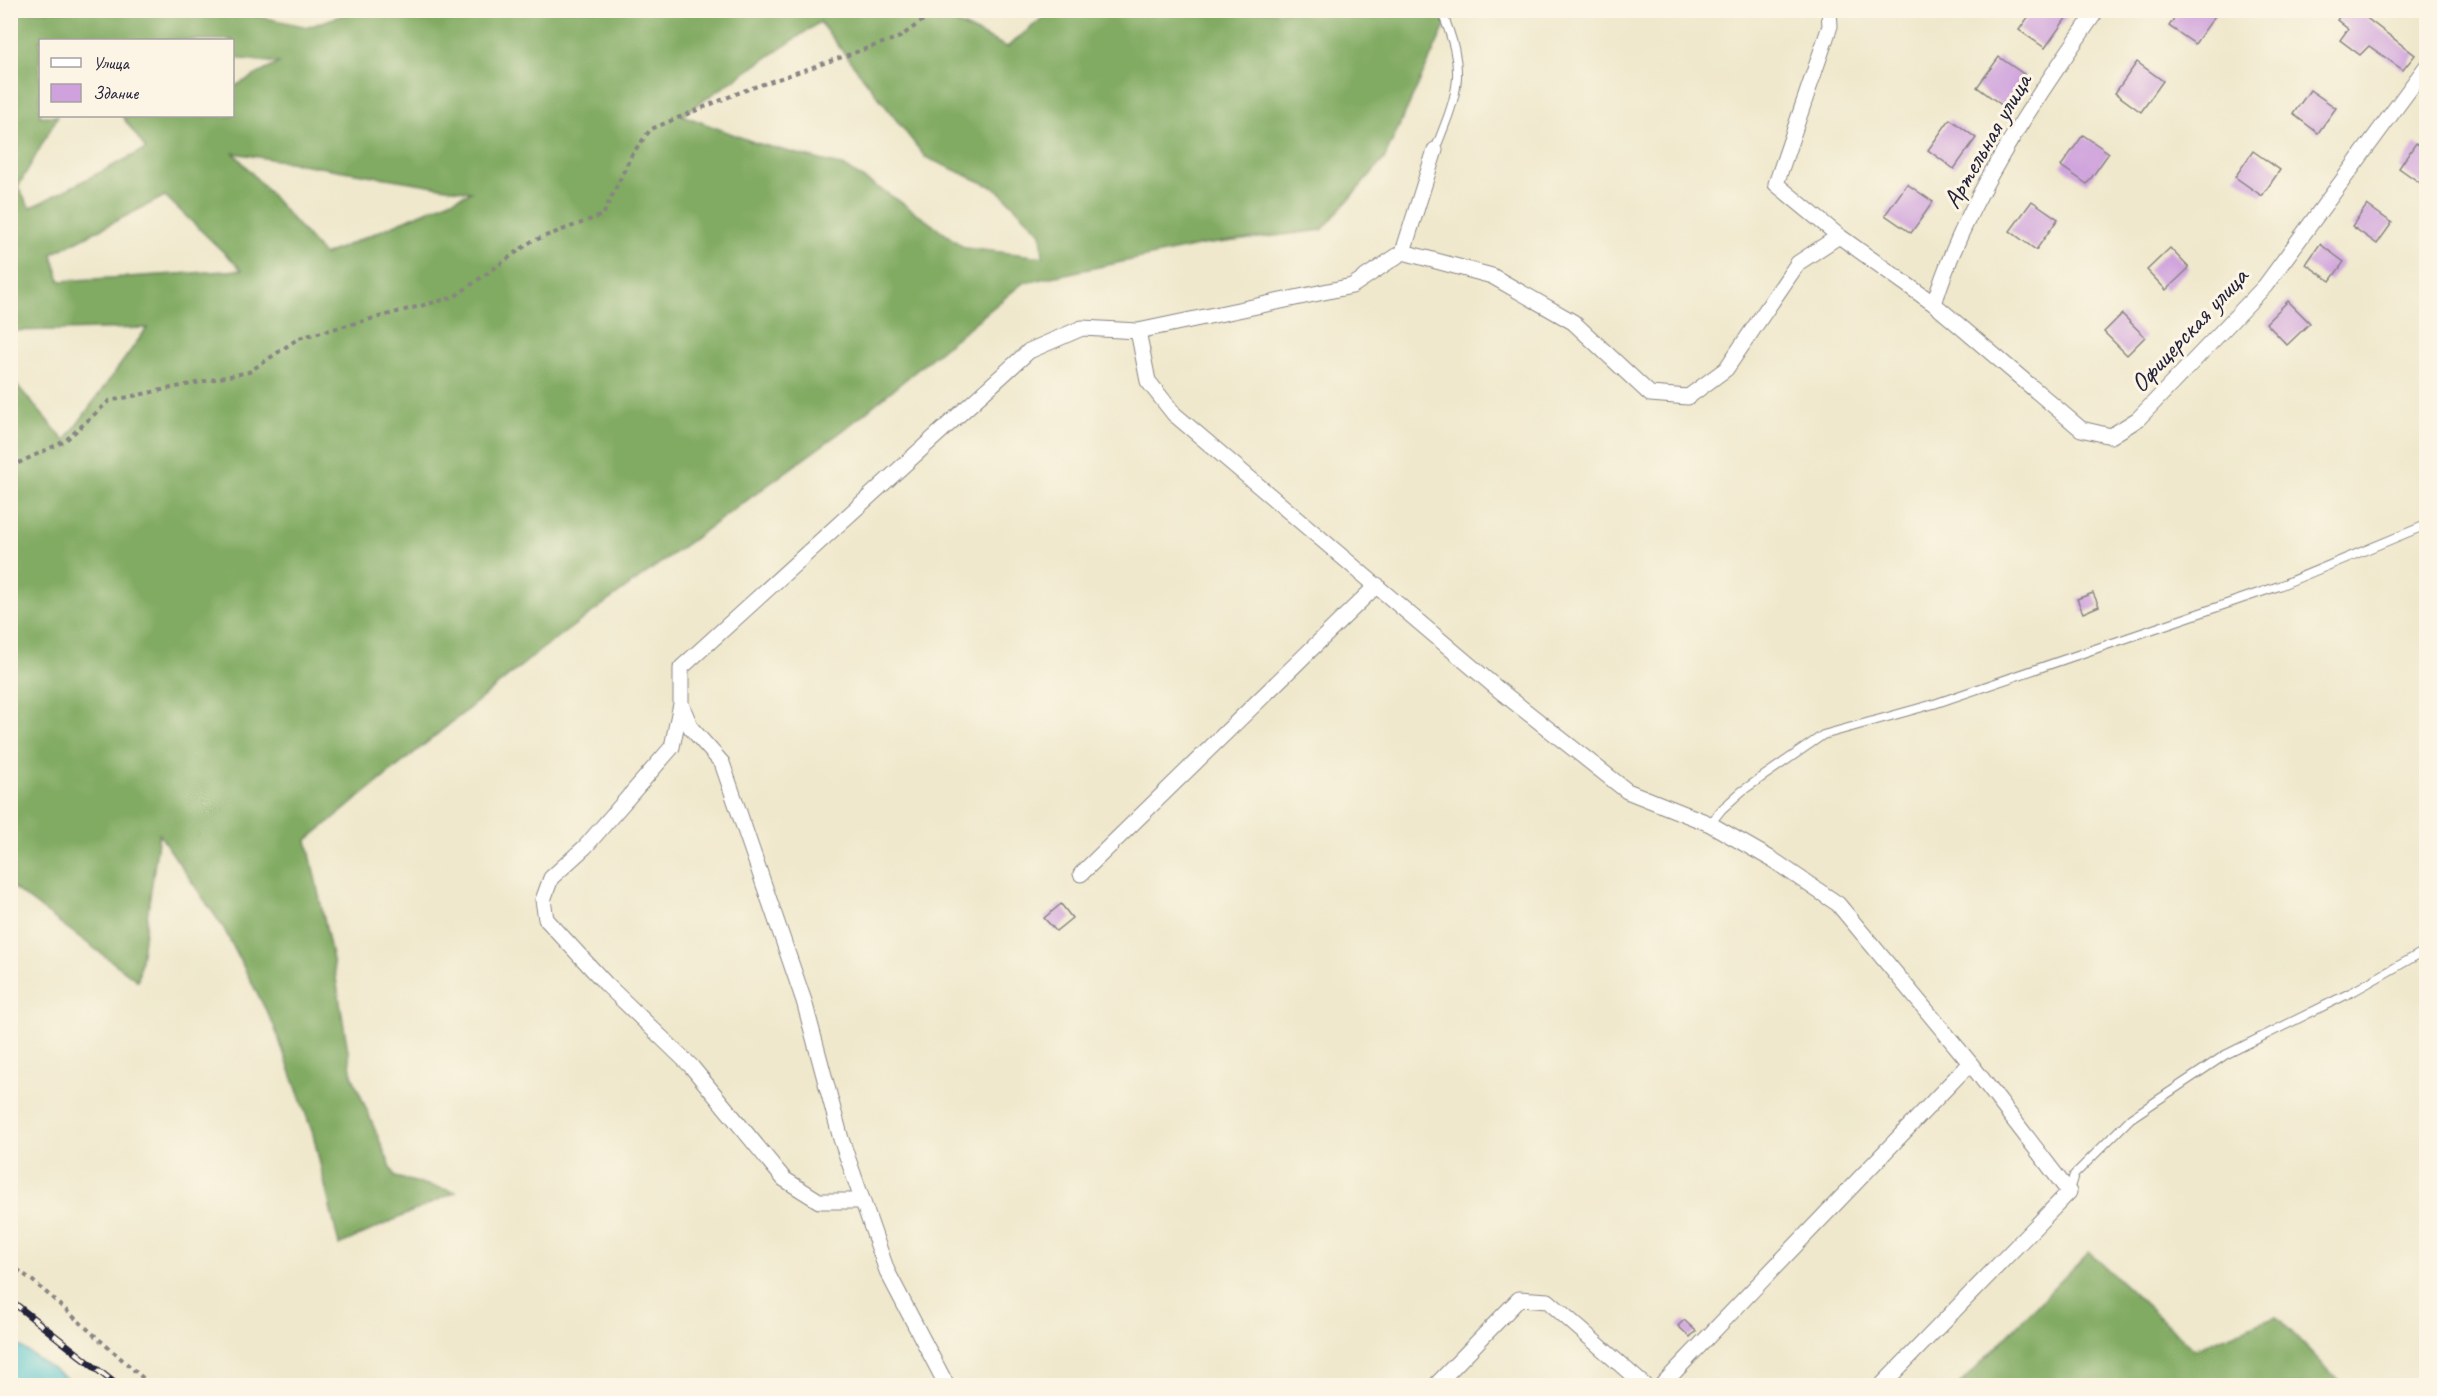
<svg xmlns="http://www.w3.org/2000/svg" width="2437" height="1396" viewBox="0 0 2437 1396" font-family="Caveat,sans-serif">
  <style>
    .forest { fill: #81aa62; stroke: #52664e; stroke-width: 1.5; fill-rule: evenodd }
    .water { fill: #58c5cd; stroke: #3d7484; stroke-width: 1.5 }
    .building { fill: #cfa2dd }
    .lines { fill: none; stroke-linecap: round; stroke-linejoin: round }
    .lane-casing { stroke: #888584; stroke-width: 10 }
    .street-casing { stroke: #888584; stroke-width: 17 }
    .path { stroke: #888584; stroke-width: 4; stroke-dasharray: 4.5 4.5; stroke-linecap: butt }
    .lane { stroke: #fff; stroke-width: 8 }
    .street { stroke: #fff; stroke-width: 15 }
    .rail-casing { stroke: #22223b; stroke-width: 7 }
    .rail { stroke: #fcf5e5; stroke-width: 4.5; stroke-dasharray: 14; stroke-linecap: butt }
    .labels { text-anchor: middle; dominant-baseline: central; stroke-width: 6; stroke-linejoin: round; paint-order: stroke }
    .street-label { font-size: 26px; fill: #22223b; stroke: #fcf5e5 }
  </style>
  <rect width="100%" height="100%" fill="#fcf5e5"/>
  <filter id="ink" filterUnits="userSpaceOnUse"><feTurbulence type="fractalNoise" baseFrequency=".0167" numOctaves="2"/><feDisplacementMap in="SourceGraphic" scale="12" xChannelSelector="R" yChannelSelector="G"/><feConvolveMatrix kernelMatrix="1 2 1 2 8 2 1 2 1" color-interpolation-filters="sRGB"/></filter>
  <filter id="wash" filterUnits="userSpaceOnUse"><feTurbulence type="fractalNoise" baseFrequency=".008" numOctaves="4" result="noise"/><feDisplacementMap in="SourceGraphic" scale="24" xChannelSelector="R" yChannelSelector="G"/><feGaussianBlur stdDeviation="1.35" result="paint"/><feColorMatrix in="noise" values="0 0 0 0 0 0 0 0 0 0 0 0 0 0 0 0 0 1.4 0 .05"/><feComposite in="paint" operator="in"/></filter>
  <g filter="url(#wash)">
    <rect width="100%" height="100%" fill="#efe8cc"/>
    <path class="forest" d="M357,10H929L1007,47L1051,11H1452L1384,159L1322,230L1202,245L1023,283L845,429L542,649L307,840L333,960L352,1075L395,1177L456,1192L339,1245L313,1134L274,1026L223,927L159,834L138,981L11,886L10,377L65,441L147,328L11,331V11H234L308,27ZM820,22L925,157L997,189L1041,233L1043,257L965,248L898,200L843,166L756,143L682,115ZM40,40H232L233,58L279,63L233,87L232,116H122L146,149L30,208L18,187L58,116H40ZM234,153L471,192L324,255ZM165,196L242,270L60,281L52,254Z
      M2089,1252L2194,1349L2276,1316L2343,1385H1959Z"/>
    <path class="water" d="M10,1340H11L76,1385H11Z"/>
    <g id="blocks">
      <path class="building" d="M2033,10H2057L2067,17L2045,48L2019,30Z
        M2180,10H2213L2217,13L2195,44L2169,26Z
        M2344,10H2356L2415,55L2403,70L2369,46L2360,55L2340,40L2348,29L2337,20Z
        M1999,57L2025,75L2003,106L1977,87Z
        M2137,62L2163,81L2141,112L2115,93Z
        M2310,90L2336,108L2318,133L2293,114Z
        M1950,119L1976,138L1954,169L1928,150Z
        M2083,135L2109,153L2087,184L2061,166Z
        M2416,143L2426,151V179L2423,185L2399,168Z
        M2253,151L2280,170L2262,196L2235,177Z
        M1907,184L1933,202L1911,233L1885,215Z
        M2032,201L2058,219L2036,250L2010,231Z
        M2367,205L2392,223L2377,244L2352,226Z
        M2320,244L2344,262L2330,281L2306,264Z
        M2170,248L2189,268L2166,290L2147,270Z
        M2288,301L2310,323L2287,345L2266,323Z
        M2122,314L2145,337L2127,355L2104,332Z
        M2093,593L2099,606L2083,613L2077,599Z
        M1061,904L1072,918L1056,931L1044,918Z
        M1684,1320L1696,1331L1690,1337L1678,1326Z"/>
    </g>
  </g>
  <g filter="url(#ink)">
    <use href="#blocks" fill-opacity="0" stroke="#888584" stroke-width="1.5"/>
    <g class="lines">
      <g class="lane-casing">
        <path id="lane" d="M1435,150C1459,90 1467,72 1441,10
          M1710,824L1722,809L1742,791L1823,735L1934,704L2279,586L2426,525
          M2069,1190L2074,1175L2131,1118L2225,1055L2354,991L2426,950"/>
      </g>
      <g class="street-casing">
        <path id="street" d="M1829,10L1830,26L1776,184L1839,236L1934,304L2081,429L2111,436L2138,419L2265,286L2426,67
          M1403,252L1492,276L1573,322L1650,394L1688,397L1726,369L1798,263L1839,236
          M1934,304C1967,197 2033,102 2097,10
          M1138,331L1148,381L1174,414L1499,690L1627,791L1710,824L1773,860L1838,904L1970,1063L2069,1192L1881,1386
          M681,704L672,747L585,847L551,878L543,900L546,919L606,984L691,1066L784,1179L819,1201H862
          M1081,874L1377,585
          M947,1386L887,1271L841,1139L804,1001L722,763L691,728L681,704V668L1029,351L1082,328L1138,331L1352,286L1403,252L1435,150
          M1435,1386L1519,1299L1548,1301L1645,1386
          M1661,1386L1970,1063"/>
      </g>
      <path class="path" d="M1003,10H1010
        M10,467L65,441L109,401L249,372L299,338L454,297L532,241L603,215L632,154L651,129L743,91L900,37L937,10
        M10,1264L33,1281L152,1386"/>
      <use href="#lane" class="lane"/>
      <use href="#street" class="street"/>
      <g class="rail-casing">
        <path id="rail" d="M10,1300L118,1386"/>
      </g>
      <use href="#rail" class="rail"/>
    </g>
  </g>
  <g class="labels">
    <g class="street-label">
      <text transform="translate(1987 141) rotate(-60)">Артельная улица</text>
      <text transform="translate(2189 330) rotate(-47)">Офицерская улица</text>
    </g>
  </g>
  <rect width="2437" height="1396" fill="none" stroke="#fcf5e5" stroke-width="36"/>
  <rect x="39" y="39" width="195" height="78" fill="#fcf5e5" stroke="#a5a1a1" stroke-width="1.5"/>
  <rect x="51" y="58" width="30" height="9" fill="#ffffff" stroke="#a5a1a1" stroke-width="1.5"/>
  <text x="93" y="69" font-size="18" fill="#22223b">Улица</text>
  <rect x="51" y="84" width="30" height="18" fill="#cfa2dd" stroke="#a5a1a1" stroke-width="1.5"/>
  <text x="93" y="99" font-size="18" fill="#22223b">Здание</text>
</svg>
